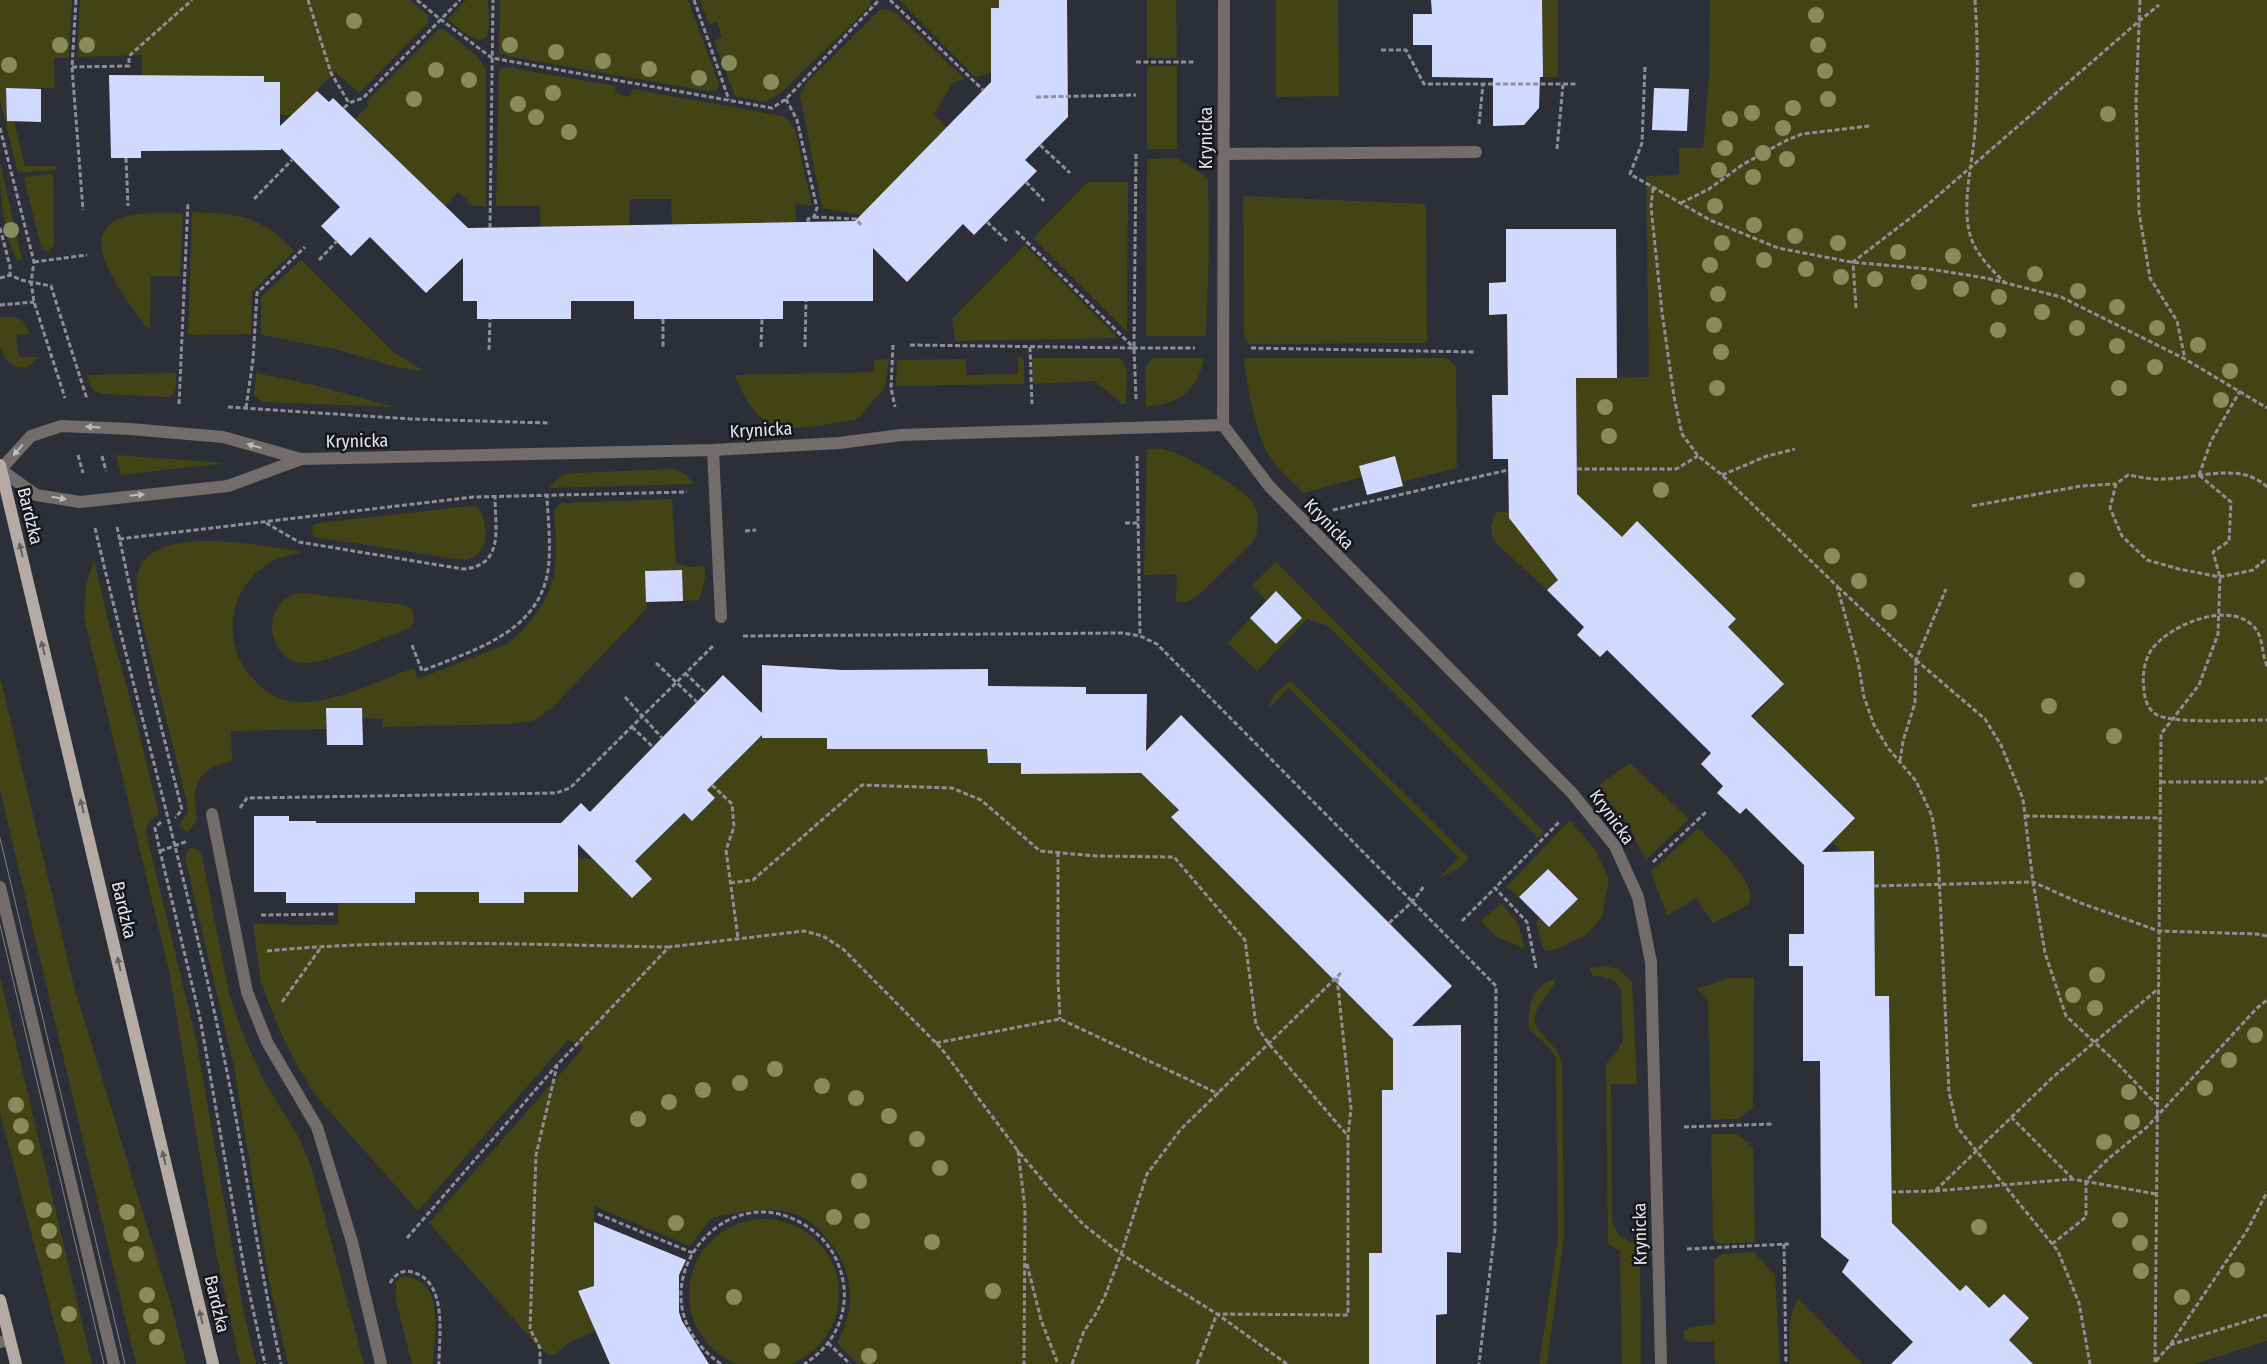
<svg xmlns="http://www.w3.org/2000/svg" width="2267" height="1364" viewBox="0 0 2267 1364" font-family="'Fira Sans Condensed',sans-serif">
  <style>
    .green { fill: #434415 }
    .building { fill: #d1d9ff }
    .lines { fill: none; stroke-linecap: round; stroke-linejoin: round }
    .path { stroke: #8d8e97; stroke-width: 3; stroke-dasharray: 5 2.5; stroke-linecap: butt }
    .minor { stroke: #726d6a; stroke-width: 12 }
    .major { stroke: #b5aba4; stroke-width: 12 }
    .tram { stroke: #82838c; stroke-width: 1 }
    .tree { fill: #888b5c }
    .oneway { fill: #bdbcbf }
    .oneway2 { fill: #666160 }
    .labels { text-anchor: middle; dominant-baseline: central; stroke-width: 5; stroke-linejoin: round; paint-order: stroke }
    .street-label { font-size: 18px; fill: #e5e6ed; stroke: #16171b }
  </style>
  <rect width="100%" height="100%" fill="#2c2e38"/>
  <path class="green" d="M0,0H72L69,58H54L55,88H6L7,121H14L25,166H56V170L18,173L0,100Z
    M80,0H409L428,15V23L359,93L335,72L292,115H280V83L264,82V76L174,75V82H142V55L77,57Z
    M466,0H488C488,10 490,22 488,32C483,53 455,25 448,19Z
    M500,0H688L719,84L717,90L707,91L507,56L499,52Z
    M700,0H871L870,6L782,92L766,102L735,96L714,41L722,37L717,22L709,24Z
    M899,0H999V8H991V73L975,77Z
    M1147,0H1176L1177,58H1147Z
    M1276,0H1338L1339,96L1276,97Z
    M1542,0H1558V77H1543Z
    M1710,0H2267V1341L2195,1364H2033L2009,1340L2029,1318L2004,1294L1989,1308L1966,1285L1960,1291L1892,1223L1889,996H1875L1874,851H1841L1832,842L1855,818L1753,717L1783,685L1706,650L1735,620L1607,553L1598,543L1612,527L1577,494L1576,378L1649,377L1646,176L1679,175V148H1703L1709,78Z
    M886,9L897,14L965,79L953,82L934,115L952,132L861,215L822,208L800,95L807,82L880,10Z
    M439,29L445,30L479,58L486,69V206H473L458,192L445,206L355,119L369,105L366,102Z
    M1147,66H1177V149H1147Z
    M507,67L616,86L615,93L630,97L632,89L783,116L789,121L795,130L812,206L795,203L796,222L672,224L671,199H630L629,225L573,226L541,233L540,206H496L499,69Z
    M1178,158L1208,178L1209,247L1206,336H1146L1147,159Z
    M0,162L22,260H17C2,229 0,195 0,162Z
    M53,174L54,245L48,252L41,247L24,177Z
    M1088,182H1128L1127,332L1033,238Z
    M1243,196L1426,204L1427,343L1248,344L1244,334Z
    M192,212C237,214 261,215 294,251L252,292L251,334L188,335Z
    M183,213L180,276H151L150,328L145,326C126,297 65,227 133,215C149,212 167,214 183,213Z
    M1025,245L1118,338L955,341L952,319Z
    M301,260L393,352L424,371L396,367L335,349L261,335V297Z
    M16,317L23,321L30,334L16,335L19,357H38C24,377 5,366 0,346C0,338 0,326 0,317Z
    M1018,356L1024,360V384L896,386L897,360L966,359V375L1018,374Z
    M1032,358H1120L1127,369L1126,404H1122L1095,381L1033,384Z
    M1153,358H1204C1198,391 1178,405 1146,406L1145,367Z
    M1244,358H1447L1456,367L1457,468L1401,482L1394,456L1359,466L1362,477L1303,493C1293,482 1280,471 1271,459C1257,440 1246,382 1244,358Z
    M889,359L885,387L858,419C797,428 761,446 735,375L874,372V360Z
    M176,373V388L174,394L168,397L103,394C91,391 90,387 87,375Z
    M256,373L318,386L394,407L261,402L254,394Z
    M1147,449C1151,449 1157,448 1162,449C1181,452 1245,488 1254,504C1260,516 1258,531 1253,542L1201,593L1188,601L1176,602L1177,574L1144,575Z
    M116,455L226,463L121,475Z
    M674,469L686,475L694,484L548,488L562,475L573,473Z
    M672,499L676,564L690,567L705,566V579L699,600L683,601L682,570L645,571L647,608L552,708L535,720L513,724L382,727L383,719L362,718V708H326V729L231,731L232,761C196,769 191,786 197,820L188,832L179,827L188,812L187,803L138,605C137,593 134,578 140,567C161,524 264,546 302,552C293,555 281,556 273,561C226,586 219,647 257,683C266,692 280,701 294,702C333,705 377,681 414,668L418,679L507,644C530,627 553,595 555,566C557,548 555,528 554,510L561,503Z
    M470,506L477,507C491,525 489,558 463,560L315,537L312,534L313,525L318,523Z
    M1496,512H1545L1549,517L1527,541L1558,580L1547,590L1496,543C1488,531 1491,525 1496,512Z
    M94,560L109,625L134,712L159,814L148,823L146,832L196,1039L242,1303L256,1364H240L217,1257L169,971L84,617L86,585Z
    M1276,562L1544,832L1538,838L1328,626L1307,619L1257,671L1228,643L1250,618L1276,644L1302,618L1276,592L1266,601L1252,585Z
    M302,593L405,605L411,608C415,616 415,620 410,628C385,637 323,666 300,663C271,658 263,617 284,599C288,595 297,594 302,593Z
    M0,677L74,986L172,1308L186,1364H136L0,790Z
    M1291,681L1469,858L1458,869L1439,878L1458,857L1289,688L1269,708C1271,697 1281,686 1291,681Z
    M923,737V749H987L988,763H1021L1022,774H1066L1067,762H1114V774L1141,773L1179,810L1171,817L1393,1039V1090L1382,1091V1234H1393V1253H1369V1364H858L837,1343C857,1308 854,1271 828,1240C819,1229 808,1219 795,1214C769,1205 737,1213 711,1218L690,1246L594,1206L595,1294L578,1291L596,1331L570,1342L554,1355H548L534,1342L429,1223L584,1047L568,1040L418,1211L316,1096L296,1064L276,1022L261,983L253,924L338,925V904L335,903V896L381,895L382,903H415V892H479V903H524V892H577L578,858L593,859L616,881L684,813L692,821L715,798L707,790L758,738H827V749H874L875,738Z
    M1630,763L1689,819L1646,860L1627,822L1596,787Z
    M1570,820L1596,851L1609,879L1602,917L1587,934L1559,948L1544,951L1536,921L1539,918L1549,927L1578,898L1548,869L1519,897L1506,887Z
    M1698,828C1714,844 1745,870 1750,894C1751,897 1749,902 1748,905L1713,923L1696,898L1667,916L1651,871Z
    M192,848L199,850L202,855L229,993L240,1027L263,1079L298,1136L311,1166L364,1364H288L269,1281L234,1067L185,858L188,849Z
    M1501,903L1518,923L1525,949L1497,937L1481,921Z
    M1605,966L1618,969L1632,982L1637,1084H1611L1612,1222L1620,1237L1640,1245L1641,1364H1622L1620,1252L1608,1243L1606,1064L1623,1042L1621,989L1614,980L1592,975L1590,970V968Z
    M0,977L92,1364H65L0,1113Z
    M1728,978H1754L1753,1108L1738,1119L1711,1120L1708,1000L1697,989Z
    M1553,979L1555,983L1537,1009L1534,1021L1538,1029L1557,1051L1562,1064L1564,1236L1547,1364H1539L1558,1238L1556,1058C1548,1043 1540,1040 1529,1029C1528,1007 1530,989 1553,979Z
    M1711,1134H1737L1753,1147L1755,1242L1718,1244L1713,1238Z
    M689 1294a75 75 0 1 1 150 0a75 75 0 1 1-150 0Z
    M1754,1252L1775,1275L1780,1364H1715L1714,1342H1690L1684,1339V1331L1690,1327L1715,1324L1714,1260L1722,1254Z
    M403,1276C446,1280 434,1333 433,1364H412L396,1301V1281Z
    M1799,1299L1863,1364H1790C1789,1348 1787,1310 1799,1299Z"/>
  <path class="building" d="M999,0H1067L1068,117L1025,160L1037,171L974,235L963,224L907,282L873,248V301H783V319H634V301H571V319H477V301H463V258L426,293L370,237L351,256L321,226L340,207L281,148V150L141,151V158H111L109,75L264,76V82H280V126L317,91L329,102L333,98L468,228L855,221L991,82V8H999Z
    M1431,0H1542L1543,77H1540L1539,108L1524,125L1493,126V78L1432,77V45H1413V14H1432Z
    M6,88L41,89V122L7,121Z
    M1654,88L1689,89L1687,131L1652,130Z
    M1506,229H1616L1617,378H1576L1577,494L1622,537L1637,521L1736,619L1728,627L1784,684L1751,716L1855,818L1822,852L1874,851L1875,996H1889L1892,1223L1960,1291L1966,1285L1989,1308L2004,1294L2029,1318L2009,1340L2033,1364H1891L1913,1342L1842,1272L1849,1260L1821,1237L1820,1061H1803V966H1789V934H1804V865L1746,808L1740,814L1717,793L1723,786L1701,764L1711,753L1607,650L1600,657L1577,635L1584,627L1547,590L1558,580L1509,518L1508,459H1493L1492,395H1508L1507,314L1489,315V283L1506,282Z
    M1395,456L1403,486L1367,495L1359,466Z
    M682,570L683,601L646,602L645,571Z
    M1276,591L1302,618L1276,644L1250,618Z
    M762,665L842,670L988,669V686L1086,687V694H1147L1146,751L1181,715L1452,986L1412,1026L1461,1025V1253L1447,1252V1314L1436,1315V1364H1369V1253H1382V1090H1393V1039L1171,817L1179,810L1141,773L1021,774V763H988L987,749H827V738H762V735L707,790L715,798L692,821L684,813L635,861L652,879L632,898L578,844V892H524V903H479V892H415V903H286V892H254V816H289V821H316V823H561L581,803L590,812L723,675L762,713Z
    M326,708H362L363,745H327Z
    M1548,869L1578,899L1549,927L1519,897Z
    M594,1222L686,1260L679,1275V1312L682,1321L709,1364H610L578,1291L594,1286Z"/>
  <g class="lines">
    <path class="path" d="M76,0L72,67L83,210
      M308,0L331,73L349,103L363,98L460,0
      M417,0L440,19L492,58L772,108L786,99L879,0
      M694,0L729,100
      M890,0L983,90
      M1975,0C1978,43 1978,86 1975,130C1973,163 1959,211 1973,243C1980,258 1992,270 2004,282
      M2140,0L2136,102L2139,212L2150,278L2177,321L2185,359
      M1381,50H1406L1424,84H1576
      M1136,62H1196
      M72,67L129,66V56L192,0
      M1645,67L1642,143L1630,174L1710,220L1778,248L1851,262L1929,269L1986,278L2061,297L2185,359L2267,408
      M1036,97L1136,95
      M786,99L797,120L817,208L814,217L808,219V222
      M344,108L349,103
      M1479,124L1483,84
      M0,128L34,262L31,282L34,302L65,398
      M1040,145L1070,173
      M1557,149L1563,85
      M1136,154L1134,348L1136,399
      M126,158L128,206
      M1026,182L1044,201
      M1653,188L1651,207L1662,312L1674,397L1682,434L1698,456L1722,475L1837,586L1858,662L1864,697L1874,725L1888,748L1916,781L1932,816L1938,855L1940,896L1949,1092L1957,1127L2058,1251L2079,1303L2090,1364
      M254,199L292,160
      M1681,203L1709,189L1742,165L1785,141L1802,134L1869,126
      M814,217L856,219L861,225
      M987,222L1007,241
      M0,228L10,266V275
      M490,228L493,0
      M1016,231L1134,348H1195
      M319,260L337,241
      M34,262L87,255
      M0,278L10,275L21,280L51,286L87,399
      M0,305L34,302
      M1856,308L1853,262L1926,206L2139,21L2159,5
      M663,319V349
      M893,345L891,388L895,407
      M910,345L1134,348
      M761,347L762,319
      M805,347L806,301
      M1030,347L1032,404
      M1251,348L1476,352
      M489,350L490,319
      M179,404L188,202
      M228,407L411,419L549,423
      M246,408L253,360L257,293L305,247
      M78,455L83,473
      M102,456L106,471
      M1137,456L1140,636
      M1577,469H1676L1698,456
      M1722,475L1767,456L1795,449
      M2199,475L2211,441L2240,391
      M2267,487C2241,461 2196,479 2163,479C2152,480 2140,477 2128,475L2116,484L2110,508L2122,536L2147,560L2179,569L2220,577L2253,570L2267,558
      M1972,506L2081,486L2116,484
      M1333,510L1508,470
      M266,523L299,542L463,569C505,566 495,527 495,497
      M1125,523H1138
      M117,527L151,686L182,810L175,818
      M95,528C138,710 190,889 227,1072C247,1169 259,1267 281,1364
      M745,531L756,530
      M119,539L473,497L687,492
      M1838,587L1916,660L1946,589
      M743,636L1123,633L1140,636L1157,644L1496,986L1495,1229L1479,1364
      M412,645L422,671C470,651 534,635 547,576C552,551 548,522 547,496
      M1916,660L1985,719L2001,745L2023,799L2033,882L2045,953L2066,1016L2117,1063L2156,1104
      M656,663L697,702
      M2267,666C2261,653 2264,634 2251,624C2225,602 2170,625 2152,649C2144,660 2142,676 2144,689C2144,698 2148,710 2157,715C2175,724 2244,720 2267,720
      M685,673L706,693
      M625,697L662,738
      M632,727L653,747
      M1900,761L1903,741L1915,703L1916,660
      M2161,782H2262L2267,778
      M712,785L732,804L734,827L726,850L738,938
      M240,808L247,798L556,793L570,788L714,645
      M2025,816L2161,818
      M161,822L155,828L160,851L200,1018L245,1273L265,1364
      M160,851L188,841
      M1058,852V979L1060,1019
      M1653,862L1706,812
      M730,883L753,880L862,785L952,788L981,800L1040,851L1096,856L1174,857L1245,940L1256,1025L1269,1044L1348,1136V1315L1217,1314L1121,1254L1084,1225L1055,1195L1018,1151L1025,1208L1024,1364
      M1874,886L2033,882L2078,902L2159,931L2257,934L2267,936
      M261,915L335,914
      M1462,921L1495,888
      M1389,923L1412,902L1425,885
      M267,951C401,938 535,945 668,947
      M1536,968L1527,922L1495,888L1560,821
      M1337,978L1351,1109L1348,1136
      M282,1002L322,946
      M936,1043L1060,1019L1219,1094
      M2011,1117L2072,1178
      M1684,1127L1773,1124
      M1935,1191L2072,1179L2156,1194
      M1891,1192L1935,1191L2053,1077L2158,989
      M598,1214L693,1253
      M407,1238L557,1065L669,947L804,931L823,936L843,949L941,1048L1018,1151
      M1784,1244L1786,1364
      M2052,1244L2086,1217V1181L2108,1159L2147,1127L2257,1008L2267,1000
      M1687,1249L1789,1244
      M1027,1264L1041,1320L1058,1364
      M390,1283C395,1275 402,1269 412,1272C448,1281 439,1335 439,1364
      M828,1343L850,1364
      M2170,1345L2267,1315
      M2156,1361L2170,1345L2248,1229L2267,1192
      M2155,1362L2161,734L2199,685L2218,634L2220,577L2213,552L2229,541L2231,502L2199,475
      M540,1364V1348L530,1329L536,1155L557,1066
      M721,1364C623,1296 725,1164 812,1230C831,1244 841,1264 844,1287C847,1319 831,1348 804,1364
      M1072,1364L1084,1331L1095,1315L1105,1296L1121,1254L1147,1174L1181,1129L1343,971
      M1197,1364L1217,1314L1287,1364"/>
    <path class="minor" d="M1224,0L1223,425L1269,486L1572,793L1615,846L1638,897L1651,962L1661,1364
      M1224,154L1476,152
      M713,450L721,617
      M0,470L31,436L61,426L130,429L223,437L301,459L713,450L839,443L901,435L1223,425
      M1,470L36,495L80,502L228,486L301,459
      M212,814L247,992L267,1042L317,1127L352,1242L381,1364
      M0,887L114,1364
      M0,1342L10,1340"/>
    <path class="major" d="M0,465L213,1364
      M0,1300L16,1364"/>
    <path class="tram" d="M0,838L125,1364
      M0,925L104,1364"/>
  </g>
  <g class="tree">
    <circle cx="1816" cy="15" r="8"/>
    <circle cx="354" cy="21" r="8"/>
    <circle cx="60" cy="45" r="8"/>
    <circle cx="87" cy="45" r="8"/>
    <circle cx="510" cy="45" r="8"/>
    <circle cx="1818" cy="45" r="8"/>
    <circle cx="556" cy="52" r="8"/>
    <circle cx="603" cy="61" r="8"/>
    <circle cx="729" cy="63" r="8"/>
    <circle cx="9" cy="65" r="8"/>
    <circle cx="649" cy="69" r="8"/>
    <circle cx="436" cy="70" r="8"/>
    <circle cx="1825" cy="71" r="8"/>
    <circle cx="699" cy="78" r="8"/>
    <circle cx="469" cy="80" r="8"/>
    <circle cx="771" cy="82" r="8"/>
    <circle cx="553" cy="93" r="8"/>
    <circle cx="414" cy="99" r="8"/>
    <circle cx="1828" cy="99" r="8"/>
    <circle cx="518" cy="104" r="8"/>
    <circle cx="1793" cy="108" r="8"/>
    <circle cx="1752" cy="113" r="8"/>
    <circle cx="2108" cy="114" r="8"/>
    <circle cx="536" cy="117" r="8"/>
    <circle cx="1730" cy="119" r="8"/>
    <circle cx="1783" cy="128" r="8"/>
    <circle cx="569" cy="132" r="8"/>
    <circle cx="1725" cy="148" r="8"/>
    <circle cx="1763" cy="153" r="8"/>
    <circle cx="1787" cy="159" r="8"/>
    <circle cx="1719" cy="170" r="8"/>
    <circle cx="1753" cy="177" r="8"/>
    <circle cx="1715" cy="206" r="8"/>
    <circle cx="1754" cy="225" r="8"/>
    <circle cx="11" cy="230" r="8"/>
    <circle cx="1795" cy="236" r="8"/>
    <circle cx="1722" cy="243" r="8"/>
    <circle cx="1838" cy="243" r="8"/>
    <circle cx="1898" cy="252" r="8"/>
    <circle cx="1953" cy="256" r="8"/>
    <circle cx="1764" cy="260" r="8"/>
    <circle cx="1710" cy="265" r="8"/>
    <circle cx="1806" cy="269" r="8"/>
    <circle cx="2035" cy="274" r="8"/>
    <circle cx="1841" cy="277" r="8"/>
    <circle cx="1875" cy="279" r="8"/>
    <circle cx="1919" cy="282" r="8"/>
    <circle cx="1961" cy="289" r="8"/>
    <circle cx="2078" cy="291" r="8"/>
    <circle cx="1718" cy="294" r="8"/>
    <circle cx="1999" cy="297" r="8"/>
    <circle cx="2117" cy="307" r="8"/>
    <circle cx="2042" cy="312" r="8"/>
    <circle cx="1714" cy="325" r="8"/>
    <circle cx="2077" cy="328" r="8"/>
    <circle cx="2157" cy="328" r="8"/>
    <circle cx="1998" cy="330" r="8"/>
    <circle cx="2198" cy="345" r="8"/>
    <circle cx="2117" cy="346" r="8"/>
    <circle cx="1721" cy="352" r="8"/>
    <circle cx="2155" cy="367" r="8"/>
    <circle cx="2230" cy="371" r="8"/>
    <circle cx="1717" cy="388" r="8"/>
    <circle cx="2119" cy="388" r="8"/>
    <circle cx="2221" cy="400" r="8"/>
    <circle cx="1605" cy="407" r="8"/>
    <circle cx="1609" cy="436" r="8"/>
    <circle cx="1661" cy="490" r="8"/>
    <circle cx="1832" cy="556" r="8"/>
    <circle cx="2077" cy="580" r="8"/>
    <circle cx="1859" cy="581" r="8"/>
    <circle cx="1889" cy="612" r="8"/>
    <circle cx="2049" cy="706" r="8"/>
    <circle cx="2114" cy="736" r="8"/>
    <circle cx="2097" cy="975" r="8"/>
    <circle cx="2073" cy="995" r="8"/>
    <circle cx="2095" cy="1008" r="8"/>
    <circle cx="2255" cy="1035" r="8"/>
    <circle cx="2229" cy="1060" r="8"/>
    <circle cx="775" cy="1069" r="8"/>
    <circle cx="740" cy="1083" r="8"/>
    <circle cx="822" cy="1086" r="8"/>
    <circle cx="2205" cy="1088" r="8"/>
    <circle cx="703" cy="1090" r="8"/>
    <circle cx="2129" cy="1092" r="8"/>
    <circle cx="856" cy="1098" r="8"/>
    <circle cx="669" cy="1102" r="8"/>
    <circle cx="16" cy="1105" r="8"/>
    <circle cx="889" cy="1116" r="8"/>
    <circle cx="638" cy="1119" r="8"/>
    <circle cx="2132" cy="1122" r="8"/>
    <circle cx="21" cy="1126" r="8"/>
    <circle cx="917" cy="1139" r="8"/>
    <circle cx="2104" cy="1142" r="8"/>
    <circle cx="26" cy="1147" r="8"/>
    <circle cx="940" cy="1168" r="8"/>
    <circle cx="859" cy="1181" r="8"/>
    <circle cx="44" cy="1210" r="8"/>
    <circle cx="127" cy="1212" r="8"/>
    <circle cx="834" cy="1217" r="8"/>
    <circle cx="2120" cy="1220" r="8"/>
    <circle cx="862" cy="1221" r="8"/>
    <circle cx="676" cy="1223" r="8"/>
    <circle cx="1979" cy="1227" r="8"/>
    <circle cx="49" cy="1231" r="8"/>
    <circle cx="131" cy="1234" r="8"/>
    <circle cx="932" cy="1242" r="8"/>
    <circle cx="2140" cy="1243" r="8"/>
    <circle cx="54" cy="1251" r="8"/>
    <circle cx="136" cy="1254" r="8"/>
    <circle cx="2237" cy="1270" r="8"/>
    <circle cx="2141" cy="1271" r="8"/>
    <circle cx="993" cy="1291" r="8"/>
    <circle cx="147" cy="1295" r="8"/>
    <circle cx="734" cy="1297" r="8"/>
    <circle cx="2182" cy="1297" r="8"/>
    <circle cx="69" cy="1314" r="8"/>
    <circle cx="151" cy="1316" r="8"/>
    <circle cx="157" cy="1337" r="8"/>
    <circle cx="772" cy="1351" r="8"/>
    <circle cx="869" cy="1356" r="8"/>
  </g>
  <defs><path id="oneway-solid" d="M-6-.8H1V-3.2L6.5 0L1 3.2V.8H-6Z" transform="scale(1.25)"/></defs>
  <g class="oneway">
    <use href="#oneway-solid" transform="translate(93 427) rotate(-176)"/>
    <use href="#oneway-solid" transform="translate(254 446) rotate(-164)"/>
    <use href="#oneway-solid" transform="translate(18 450) rotate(131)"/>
    <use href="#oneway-solid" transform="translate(137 495) rotate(-6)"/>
    <use href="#oneway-solid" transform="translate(59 498) rotate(10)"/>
  </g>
  <g class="oneway2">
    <use href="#oneway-solid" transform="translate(21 550) rotate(-104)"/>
    <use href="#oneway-solid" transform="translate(43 648) rotate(-104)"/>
    <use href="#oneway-solid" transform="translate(82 806) rotate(-103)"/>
    <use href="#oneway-solid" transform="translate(119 964) rotate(-103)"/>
    <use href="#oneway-solid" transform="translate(164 1158) rotate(-103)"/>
    <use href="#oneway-solid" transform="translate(201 1317) rotate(-103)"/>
  </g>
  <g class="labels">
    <g class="street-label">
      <text transform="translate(1206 138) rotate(-90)">Krynicka</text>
      <text transform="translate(761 430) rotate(-3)">Krynicka</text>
      <text transform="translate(357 441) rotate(-1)">Krynicka</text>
      <text transform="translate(30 516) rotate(76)">Bardzka</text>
      <text transform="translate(1329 524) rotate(46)">Krynicka</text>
      <text transform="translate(1612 817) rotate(54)">Krynicka</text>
      <text transform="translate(124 910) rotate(77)">Bardzka</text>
      <text transform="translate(1640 1234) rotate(-91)">Krynicka</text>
      <text transform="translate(217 1304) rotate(77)">Bardzka</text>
    </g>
  </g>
</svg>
